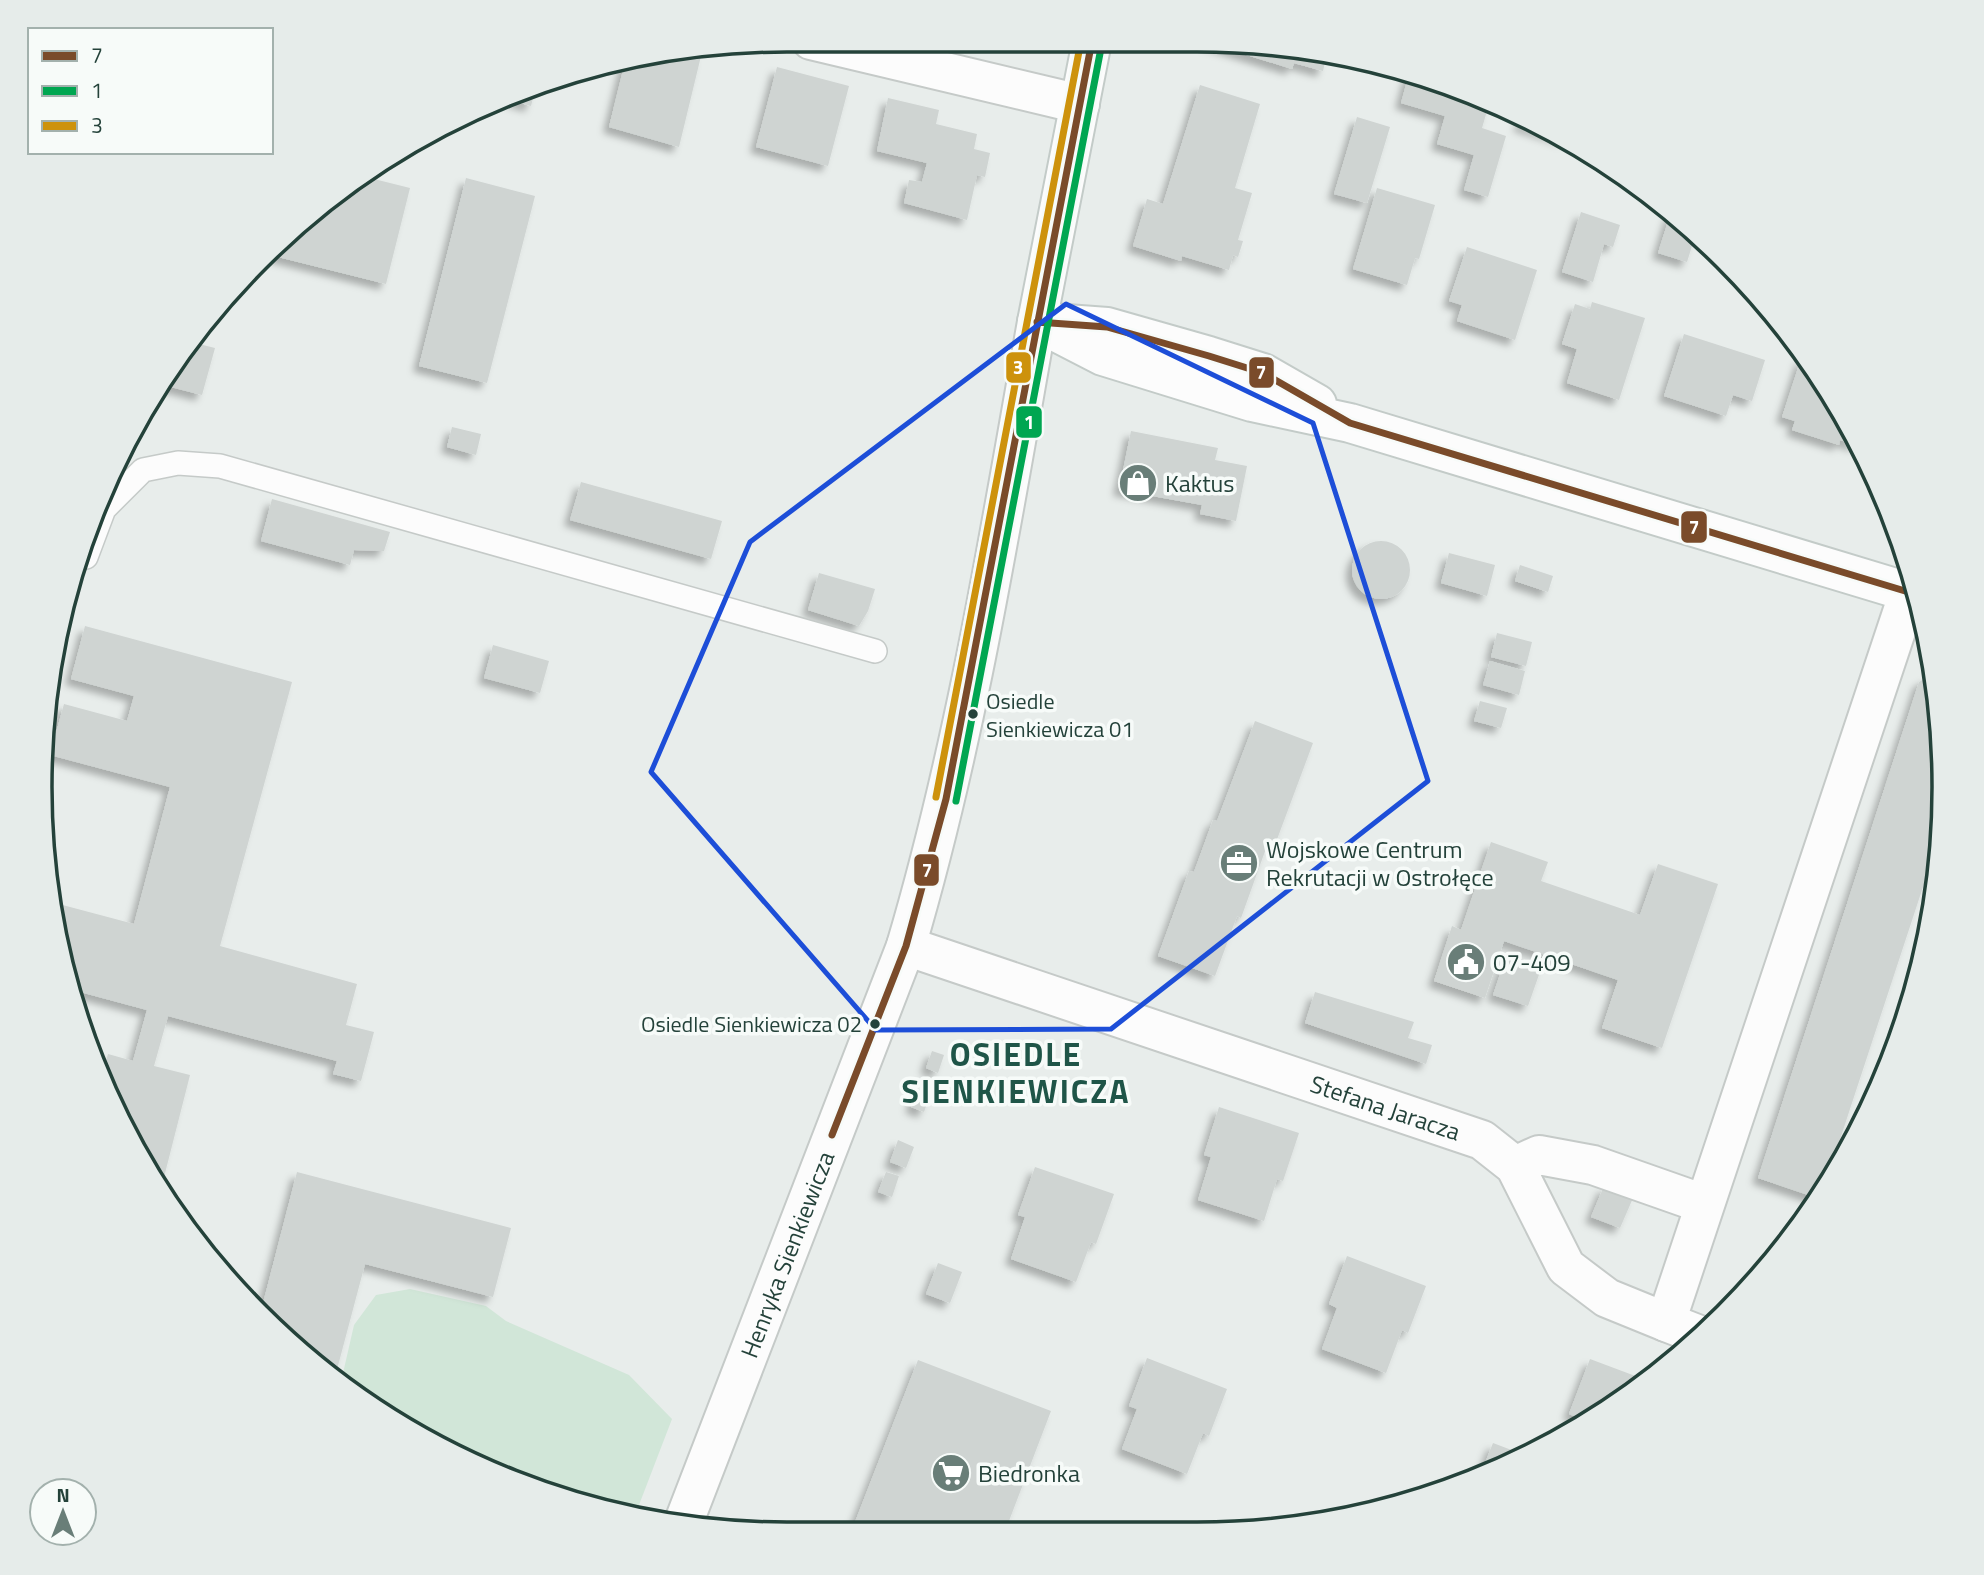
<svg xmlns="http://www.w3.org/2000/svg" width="1984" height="1575" viewBox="0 0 1984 1575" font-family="'Titillium Web',sans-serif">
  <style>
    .green { fill: #d1e6d8 }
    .building { fill: #cfd4d2; filter: url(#shadow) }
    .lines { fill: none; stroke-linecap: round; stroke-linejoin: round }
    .lane-casing { stroke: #c5cac8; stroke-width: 26 }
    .street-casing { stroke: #c5cac8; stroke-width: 42 }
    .secondary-casing { stroke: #c3cbc8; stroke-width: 42 }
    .lane { stroke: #fcfcfc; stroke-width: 23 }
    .street { stroke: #fcfcfc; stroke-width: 38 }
    .secondary { stroke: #fcfcfc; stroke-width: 38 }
    .bus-1-casing { stroke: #f7fbf9; stroke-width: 12 }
    .bus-2-casing { stroke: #f7fbf9; stroke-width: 12 }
    .bus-3-casing { stroke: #f7fbf9; stroke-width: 12 }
    .bus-1 { stroke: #7a4b2a; stroke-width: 7 }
    .bus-2 { stroke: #00a651; stroke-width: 7 }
    .bus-3 { stroke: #cd920c; stroke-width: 7 }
    .marked { fill: none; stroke: #1d4ed8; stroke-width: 5; stroke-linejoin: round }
    .bus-dot { fill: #24423a; stroke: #f7fbf9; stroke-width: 2.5 }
    .labels { text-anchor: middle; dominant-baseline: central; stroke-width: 7; stroke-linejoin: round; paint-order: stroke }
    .bus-label { font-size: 22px; fill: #24423a; stroke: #f7fbf9; text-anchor: start }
    .poi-label { font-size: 24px; fill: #24423a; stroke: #f7fbf9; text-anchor: start }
    .street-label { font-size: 24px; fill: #24423a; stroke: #f7fbf9 }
    .district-label { font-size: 32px; font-weight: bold; letter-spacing: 2px; fill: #1f5548; stroke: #f7fbf9 }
    .rim { fill: none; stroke: #24423a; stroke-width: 3.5 }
    .line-badge { stroke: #f7fbf9; stroke-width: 2.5 }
    .badge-label { font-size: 19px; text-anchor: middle; font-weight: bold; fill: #fff }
  </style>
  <defs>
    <filter id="shadow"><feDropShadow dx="-6" dy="6" stdDeviation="3.5" flood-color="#0004"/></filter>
  </defs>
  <rect width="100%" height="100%" fill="#e8edeb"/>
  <path class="green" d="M410,1289L486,1306L506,1321L629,1375L672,1419L634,1518L502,1478L372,1409L341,1382L354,1325L376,1295Z"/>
  <path class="building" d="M1205,42H1245L1326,58L1323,71L1294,63L1292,69Z
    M690,53L701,56L679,147L609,127L625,62Z
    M777,67L849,86L828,166L756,147Z
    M1409,74L1437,80L1489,104L1482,128L1506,136L1488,197L1464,190L1474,155L1437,144L1445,116L1401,103Z
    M1200,85L1260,104L1235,188L1252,193L1238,240L1243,241L1238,257L1233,255L1229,270L1182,256L1181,261L1133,246L1147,199L1163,204Z
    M535,90L531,106L510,100Z
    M888,98L939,110L936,124L977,134L974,149L990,153L985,177L977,175L967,220L904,203L909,180L922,182L927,163L877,151Z
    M1357,117L1390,127L1367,203L1334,194Z
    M1522,118L1565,138V140L1519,125Z
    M366,177L410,188L386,284L266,254Z
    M466,178L535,196L487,383L419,366Z
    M1377,188L1435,205L1419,259L1415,258L1407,285L1353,269Z
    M1581,212L1620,225L1613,247L1604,244L1593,282L1562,272Z
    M1671,212L1701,238L1695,236L1687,262L1658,253Z
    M1467,247L1537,270L1515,340L1457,321L1462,305L1449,301Z
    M1592,302L1645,318L1619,400L1567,383L1577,349L1562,344L1575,304L1590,309Z
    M1684,334L1765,360L1752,401L1733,395L1726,416L1664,396Z
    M195,343L215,348L202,395L163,385Z
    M1802,356L1844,414L1858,446L1840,440L1839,445L1792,430L1795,421L1782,417Z
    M452,427L481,434L476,455L447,447Z
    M1131,431L1218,448L1215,460L1247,466L1236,521L1200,514L1202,505L1119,490Z
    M581,482L722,521L711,559L570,520Z
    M272,499L390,532L384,551L354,550L350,565L261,541Z
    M1352 570a29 29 0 1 1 58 0a29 29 0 1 1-58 0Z
    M1449,553L1495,565L1487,596L1441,583Z
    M1520,565L1553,576L1548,592L1515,581Z
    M819,573L875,589L868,611L859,626L808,610Z
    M85,626L292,682L220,946L357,984L346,1025L374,1032L361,1081L333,1074L337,1061L168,1016L154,1066L190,1075L161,1189L140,1161L103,1071L108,1054L133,1061L147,1010L69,989L66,981L55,903L134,924L170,787L50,755L64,704L127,721L134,696L71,679Z
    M1497,633L1532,642L1526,666L1491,657Z
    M493,645L549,661L540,693L484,678Z
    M1490,661L1525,671L1519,695L1483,685Z
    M1928,677L1935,679L1937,690L1942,829L1825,1185L1817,1198L1758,1178L1919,682Z
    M1480,701L1507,708L1501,728L1474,721Z
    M1255,721L1313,743L1276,842L1269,840L1241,918L1237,916L1215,976L1158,956L1189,871L1194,872L1213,820L1217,821Z
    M1491,842L1548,862L1541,881L1640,915L1658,864L1718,884L1662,1048L1602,1028L1618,980L1504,941L1485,998L1434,981L1452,926L1461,930Z
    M1507,954L1542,966L1528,1006L1493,995Z
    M1315,992L1414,1022L1408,1038L1432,1045L1426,1064L1305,1023Z
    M932,1051L944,1055L938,1073L926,1068Z
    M917,1090L930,1095L924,1112L911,1107Z
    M1219,1107L1299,1133L1283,1181L1277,1179L1264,1221L1198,1200L1211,1157L1204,1155Z
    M898,1140L914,1147L906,1168L890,1162Z
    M1035,1167L1114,1194L1096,1244L1091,1242L1076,1282L1011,1259L1025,1217L1018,1215Z
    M297,1172L511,1228L493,1297L365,1264L335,1377L261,1311Z
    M886,1172L899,1176L892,1197L878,1192Z
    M1604,1186L1633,1198L1620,1228L1591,1217Z
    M1347,1256L1426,1286L1408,1333L1402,1330L1386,1373L1322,1349L1337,1308L1329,1304Z
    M938,1263L962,1272L950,1303L926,1294Z
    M1147,1358L1227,1389L1209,1436L1203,1433L1187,1474L1122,1449L1137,1409L1129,1406Z
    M1590,1359L1646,1380L1588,1422L1569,1414Z
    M918,1360L1051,1411L1004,1534L850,1535Z
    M1493,1443L1522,1454L1482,1471Z"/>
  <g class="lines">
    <g class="lane-casing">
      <path id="lane" d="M86,557L104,509L143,470L178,463L220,466L875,651"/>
    </g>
    <g class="street-casing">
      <g id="street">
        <path d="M811,40L1080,104"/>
        <path id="s1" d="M906,946L1482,1140L1515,1166L1566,1267L1607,1298L1666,1322"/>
        <path d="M1515,1166L1539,1155L1593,1165L1704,1204"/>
        <path d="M1702,1336L1666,1322L1909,592"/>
        <path id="s2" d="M683,1524L906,946C966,743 1000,531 1037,322"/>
      </g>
    </g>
    <g class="secondary-casing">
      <path id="secondary" d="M1037,322L1103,356L1252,402L1350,423L1915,594
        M1037,322L1092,41
        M1053,323L1107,327L1209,356L1263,373L1317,404"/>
    </g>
    <use href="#lane" class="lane"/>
    <use href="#street" class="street"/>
    <use href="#secondary" class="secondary"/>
    <g class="bus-1-casing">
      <path id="bus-1" d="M1037,322L1107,327L1209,356L1263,373L1350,423L1915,594
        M832,1135L906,946L946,799L1092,41"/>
    </g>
    <g class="bus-2-casing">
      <path id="bus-2" d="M956,801L1102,43"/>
    </g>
    <g class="bus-3-casing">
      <path id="bus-3" d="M936,797L1081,41"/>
    </g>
    <use href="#bus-1" class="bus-1"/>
    <use href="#bus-2" class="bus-2"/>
    <use href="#bus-3" class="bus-3"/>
  </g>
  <path class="marked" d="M1066,304L1313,423L1428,781L1111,1029L876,1030L651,772L750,542Z"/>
  <defs>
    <g id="shop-disc" transform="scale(2.0125)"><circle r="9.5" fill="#697e78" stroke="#f7fbf9"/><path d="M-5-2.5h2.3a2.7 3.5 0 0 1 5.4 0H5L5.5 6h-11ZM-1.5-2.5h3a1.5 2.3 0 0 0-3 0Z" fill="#fff"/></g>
    <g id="office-disc" transform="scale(2.0125)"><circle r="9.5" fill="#697e78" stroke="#f7fbf9"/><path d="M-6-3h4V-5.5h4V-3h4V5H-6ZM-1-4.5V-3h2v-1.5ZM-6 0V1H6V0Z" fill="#fff"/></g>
    <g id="civic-disc" transform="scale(2.0125)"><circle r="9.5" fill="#697e78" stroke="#f7fbf9"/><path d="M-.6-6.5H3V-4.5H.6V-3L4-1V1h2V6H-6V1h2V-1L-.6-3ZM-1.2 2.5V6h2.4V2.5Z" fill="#fff"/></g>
    <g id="supermarket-disc" transform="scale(2.0125)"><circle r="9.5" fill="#697e78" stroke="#f7fbf9"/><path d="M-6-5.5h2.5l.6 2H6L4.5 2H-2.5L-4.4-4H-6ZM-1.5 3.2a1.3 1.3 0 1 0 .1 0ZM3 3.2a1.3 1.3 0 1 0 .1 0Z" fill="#fff"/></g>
  </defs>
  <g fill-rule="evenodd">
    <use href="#shop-disc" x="1138" y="483"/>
    <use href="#office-disc" x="1239" y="863"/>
    <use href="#civic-disc" x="1466" y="962"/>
    <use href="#supermarket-disc" x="951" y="1473"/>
  </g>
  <g class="bus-dot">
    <circle cx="973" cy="714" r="6"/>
    <circle cx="875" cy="1024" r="6"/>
  </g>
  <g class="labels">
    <g class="bus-label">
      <text x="986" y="701">Osiedle<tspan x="986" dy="28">Sienkiewicza 01</tspan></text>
      <text x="862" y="1024" text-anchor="end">Osiedle Sienkiewicza 02</text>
    </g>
    <g class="poi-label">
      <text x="1165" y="483">Kaktus</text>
      <text x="1266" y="849">Wojskowe Centrum<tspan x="1266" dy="28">Rekrutacji w Ostrołęce</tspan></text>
      <text x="1493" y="962">07-409</text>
      <text x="978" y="1473">Biedronka</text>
    </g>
    <g class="street-label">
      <text stroke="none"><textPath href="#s1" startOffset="506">Stefana Jaracza</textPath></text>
      <text stroke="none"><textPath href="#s2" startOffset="289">Henryka Sienkiewicza</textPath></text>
    </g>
    <g class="district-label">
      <text x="1016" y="1054">OSIEDLE<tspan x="1016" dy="37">SIENKIEWICZA</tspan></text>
    </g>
  </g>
  <path d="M0 0H1984V1575H0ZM787 52H1197A735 735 0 0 1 1932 787V787A735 735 0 0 1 1197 1522H787A735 735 0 0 1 52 787V787A735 735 0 0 1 787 52Z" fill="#e6ecea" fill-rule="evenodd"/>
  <path class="rim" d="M787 52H1197A735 735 0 0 1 1932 787V787A735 735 0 0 1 1197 1522H787A735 735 0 0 1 52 787V787A735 735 0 0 1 787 52Z"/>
  <g class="line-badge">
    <rect x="1005" y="351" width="27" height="33" rx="7" fill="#cd920c"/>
    <rect x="1248" y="356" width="27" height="33" rx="7" fill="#7a4b2a"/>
    <rect x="1015" y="405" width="28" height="34" rx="7" fill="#00a651"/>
    <rect x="1680" y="510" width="28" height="34" rx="7" fill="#7a4b2a"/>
    <rect x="913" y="853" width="27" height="34" rx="7" fill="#7a4b2a"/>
  </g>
  <g class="badge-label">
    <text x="1018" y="374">3</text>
    <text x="1261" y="379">7</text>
    <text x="1029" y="429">1</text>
    <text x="1694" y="534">7</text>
    <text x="927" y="877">7</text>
  </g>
  <rect x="28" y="28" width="245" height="126" fill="#f7fbf9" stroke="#a3b1ad" stroke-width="2"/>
  <rect x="42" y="51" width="35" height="10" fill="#7a4b2a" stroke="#a3b1ad" stroke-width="2"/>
  <text x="91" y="63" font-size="21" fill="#24423a">7</text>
  <rect x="42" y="86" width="35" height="10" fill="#00a651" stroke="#a3b1ad" stroke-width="2"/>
  <text x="91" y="98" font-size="21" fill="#24423a">1</text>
  <rect x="42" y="121" width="35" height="10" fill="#cd920c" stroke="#a3b1ad" stroke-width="2"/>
  <text x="91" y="133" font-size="21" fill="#24423a">3</text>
  <g transform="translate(63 1512)"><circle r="33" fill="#f7fbf9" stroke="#a3b1ad" stroke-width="2"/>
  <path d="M0-5L12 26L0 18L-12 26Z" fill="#697e78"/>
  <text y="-10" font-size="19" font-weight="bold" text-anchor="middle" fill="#24423a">N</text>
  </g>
</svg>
